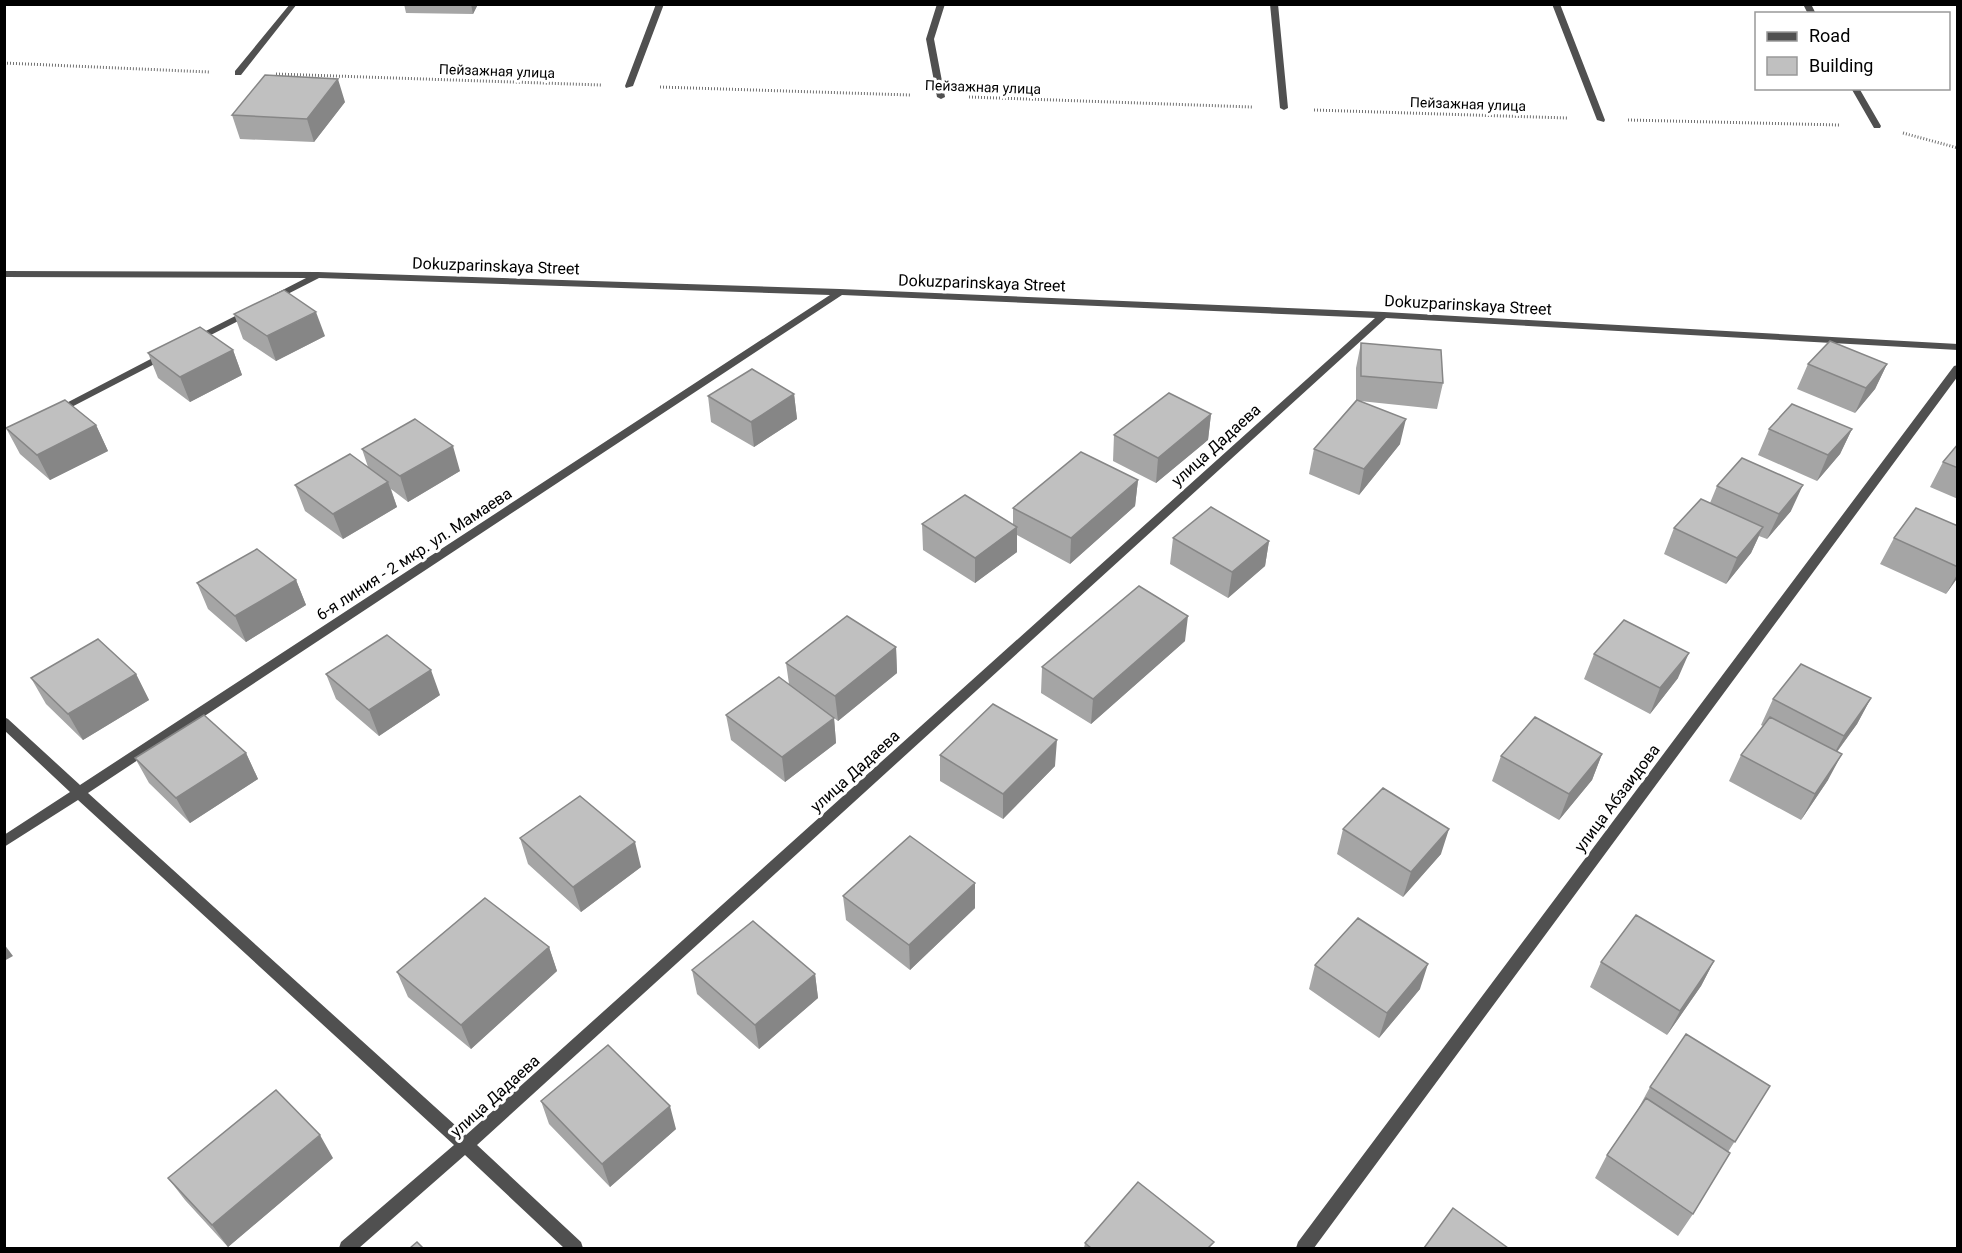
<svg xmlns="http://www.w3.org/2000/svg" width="1962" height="1253" viewBox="0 0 1962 1253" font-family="Roboto,sans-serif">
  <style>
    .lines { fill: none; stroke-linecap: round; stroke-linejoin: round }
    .path { stroke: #727272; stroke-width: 3; stroke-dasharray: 1 2; stroke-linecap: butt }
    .lane { fill: #505050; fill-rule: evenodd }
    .street { fill: #505050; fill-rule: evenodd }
    .wall { fill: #a5a5a5 }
    .shaded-wall { fill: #868686 }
    .building { fill: #c0c0c0; stroke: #868686; stroke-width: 1.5 }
    .labels { text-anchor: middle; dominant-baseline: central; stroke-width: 6; stroke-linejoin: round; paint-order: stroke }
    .far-street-label { font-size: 14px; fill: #000; stroke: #fff }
    .street-label { font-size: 16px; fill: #000; stroke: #fff }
  </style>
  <rect width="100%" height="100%" fill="#fff"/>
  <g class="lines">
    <path class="path" d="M4,63L209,72
      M276,74L601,85
      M660,87L910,95
      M969,97L1252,107
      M1314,110L1567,118
      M1628,120L1840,125
      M1903,133L1958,148"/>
    <path class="lane" d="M656,4H664L633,86L626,88L625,86Z
      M937,4H945L934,39L945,97L941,99L937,97L926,39Z
      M1270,4H1278L1288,108L1284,110L1280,108Z
      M1552,4H1560L1605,120L1604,122L1597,120Z
      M1803,4H1811L1816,14H1808Z
      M1851,88H1859L1881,126L1880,128H1874Z"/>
    <path class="street" d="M290,4H297L241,75H235V71Z
      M4,271L318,272L840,289L1384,312L1958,344V350L1386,318L477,1145L581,1242L583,1248H564L465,1155L359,1248H339L341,1242L454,1145L78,800L4,847V835L70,792L4,730V717L8,719L80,785L830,295L319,278L272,302L269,301V297L306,278L4,277ZM842,295L1375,318L466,1135L88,793Z
      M249,309L252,310V314L199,341H191L190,339Z
      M166,351L171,354L170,356L60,413H52L51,411Z
      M1958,365V376L1314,1248H1296L1298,1242L1954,366Z"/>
  </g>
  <path class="wall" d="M404,4H478L473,14L406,13Z
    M345,102L314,142L240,139L232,115Z
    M234,314L325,336L276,361L243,339Z
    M1361,343L1443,383L1437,409L1360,401L1400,444L1359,495L1309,474L1314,449L1356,400V368Z
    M233,350L242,375L190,402L158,378L148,353Z
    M1808,364H1887L1875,389L1855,413L1797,389Z
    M794,394L797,419L754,447L711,422L708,396Z
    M1211,414L1208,440L1156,483L1113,461L1114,435Z
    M96,425L108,451L50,480L20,454L6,428Z
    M1769,429H1852L1840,454L1817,481L1758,455Z
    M1958,444V499L1930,487L1943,462Z
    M362,449L460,471L408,502L391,489L397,507L343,539L305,511L295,485L368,467Z
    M1138,480L1135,506L1070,564L1017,535V552L975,583L923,550L922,524H1013V508Z
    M1717,486L1791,511L1767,539L1759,536L1751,553L1726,584L1664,554L1674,528L1710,503Z
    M1958,526V577L1946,594L1880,564L1894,538Z
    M1173,538L1269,541L1265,566L1228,598L1170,564Z
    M296,580L306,605L246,642L208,609L197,583Z
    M1185,641L1091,724L1041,693L1042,667Z
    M896,647L897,673L838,721L834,718L836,743L785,782L731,740L726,715L789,684L786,663Z
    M1594,654L1678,678L1650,714L1584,679Z
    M136,674L149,700L83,740L46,704L31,678Z
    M326,674L440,695L379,736L336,699Z
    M1871,698L1857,724L1837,752L1828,780L1801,820L1729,781L1741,755L1763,726L1761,725L1773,699Z
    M246,753L258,779L190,823L149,783L135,758Z
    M1602,754L1592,780L1559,820L1492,781L1501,756Z
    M940,755L1055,766L1003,819L940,781Z
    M1343,829L1441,854L1403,897L1337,854Z
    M520,838L641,867L581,912L528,864Z
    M843,896L975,908L910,970L846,920Z
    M549,947L557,971L471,1049L408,997L397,972Z
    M1714,961L1701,986L1667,1035L1590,987L1601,962Z
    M1315,965L1420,989L1379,1038L1309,989Z
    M692,970L815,974L818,998L759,1049L697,994Z
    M1770,1086L1728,1152L1693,1214L1678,1236L1595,1178L1607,1155L1637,1111L1650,1087Z
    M541,1101L676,1129L610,1187L549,1124Z
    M333,1158L228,1247L185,1200L168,1178Z
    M1085,1243L1212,1248H1084Z"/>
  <path class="shaded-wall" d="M471,4H478L473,14Z
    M338,79L345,102L314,142L307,119Z
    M316,312L325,336L276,361L267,336Z
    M233,350L242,375L190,402L180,377Z
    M1887,364L1875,389L1855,413L1866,388Z
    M794,394L797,419L754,447L751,422Z
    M1211,414L1208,440L1156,483L1158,458Z
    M1406,419L1400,444L1359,495L1364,469Z
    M96,425L108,451L50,480L37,455Z
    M1852,429L1840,454L1817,481L1828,455Z
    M453,446L460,471L408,502L400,476Z
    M1138,480L1135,506L1070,564L1071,538Z
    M388,482L397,507L343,539L333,514Z
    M1803,485L1791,511L1767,539L1779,514Z
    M1017,527V552L975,583V558Z
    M1763,527L1751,553L1726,584L1737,558Z
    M1269,541L1265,566L1228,598L1232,572Z
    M1958,573V577L1946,594Z
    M296,580L306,605L246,642L235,616Z
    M1188,616L1185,641L1091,724L1093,699Z
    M896,647L897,673L838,721L835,696Z
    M1689,653L1678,678L1650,714L1660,688Z
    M431,670L440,695L379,736L369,710Z
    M136,674L149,700L83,740L68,714Z
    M1871,698L1857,724L1830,761L1844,736Z
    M834,718L836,743L785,782L782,757Z
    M1057,740L1055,766L1003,819V794Z
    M246,753L258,779L190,823L176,798Z
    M1602,754L1592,780L1559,820L1569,794Z
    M1842,754L1828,780L1801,820L1815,794Z
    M1449,829L1441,854L1403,897L1411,872Z
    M635,842L641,867L581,912L573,887Z
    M975,883V908L910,970L909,945Z
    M4,944L13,956L4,961Z
    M549,947L557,971L471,1049L461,1025Z
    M1714,961L1701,986L1667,1035L1680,1011Z
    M1428,964L1420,989L1379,1038L1387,1013Z
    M815,974L818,998L759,1049L755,1025Z
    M670,1106L676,1129L610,1187L602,1164Z
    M320,1135L333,1158L228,1247L212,1225Z"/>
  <path class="building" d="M265,75L338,79L307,119L232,115Z
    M284,290L316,312L267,336L234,314Z
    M200,327L233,350L180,377L148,353Z
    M1830,341L1887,364L1866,388L1808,364Z
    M1361,343L1441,350L1443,383L1361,376Z
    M752,369L794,394L751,422L708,396Z
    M1169,393L1211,414L1158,458L1114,435Z
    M65,400L96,425L37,455L6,428Z
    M1357,400L1406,419L1364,469L1314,449Z
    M1792,404L1852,429L1828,455L1769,429Z
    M415,419L453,446L400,476L362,449Z
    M1958,444V468L1943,462Z
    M1081,452L1138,480L1071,538L1013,508Z
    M350,454L388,482L333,514L295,485Z
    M1742,458L1803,485L1779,514L1717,486Z
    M965,495L1017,527L975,558L922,524Z
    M1701,499L1763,527L1737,558L1674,528Z
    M1211,507L1269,541L1232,572L1173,538Z
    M1916,508L1958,526V567L1894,538Z
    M257,549L296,580L235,616L197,583Z
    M1139,586L1188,616L1093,699L1042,667Z
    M847,616L896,647L835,696L786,663Z
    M1624,620L1689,653L1660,688L1594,654Z
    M387,635L431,670L369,710L326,674Z
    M98,639L136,674L68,714L31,678Z
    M1801,664L1871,698L1844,736L1773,699Z
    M779,677L834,718L782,757L726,715Z
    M993,704L1057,740L1003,794L940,755Z
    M204,715L246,753L176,798L135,758Z
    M1535,717L1602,754L1569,794L1501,756Z
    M1770,717L1842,754L1815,794L1741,755Z
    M1383,788L1449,829L1411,872L1343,829Z
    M580,796L635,842L573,887L520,838Z
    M910,836L975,883L909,945L843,896Z
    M485,898L549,947L461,1025L397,972Z
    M1636,915L1714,961L1680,1011L1601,962Z
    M1358,918L1428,964L1387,1013L1315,965Z
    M753,921L815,974L755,1025L692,970Z
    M1686,1034L1770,1086L1735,1142L1650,1087Z
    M608,1045L670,1106L602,1164L541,1101Z
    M276,1090L320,1135L212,1225L168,1178Z
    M1646,1098L1730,1153L1693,1214L1607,1155Z
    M1138,1182L1214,1242L1208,1248H1091L1085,1243Z
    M1453,1208L1508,1248H1424Z
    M417,1242L423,1248H410Z"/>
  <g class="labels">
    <g class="far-street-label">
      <text transform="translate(497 71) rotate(2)">Пейзажная улица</text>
      <text transform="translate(983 87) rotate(2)">Пейзажная улица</text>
      <text transform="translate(1468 104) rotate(2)">Пейзажная улица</text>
    </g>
    <g class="street-label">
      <text transform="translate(496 266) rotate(2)">Dokuzparinskaya Street</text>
      <text transform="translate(982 283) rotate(2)">Dokuzparinskaya Street</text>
      <text transform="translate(1468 305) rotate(3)">Dokuzparinskaya Street</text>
      <text transform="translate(1216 445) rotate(-42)">улица Дадаева</text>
      <text transform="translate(414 554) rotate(-33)">6-я линия - 2 мкр. ул. Мамаева</text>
      <text transform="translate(855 771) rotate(-42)">улица Дадаева</text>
      <text transform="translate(1617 798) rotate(-53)">улица Абзаидова</text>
      <text transform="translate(495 1096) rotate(-42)">улица Дадаева</text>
    </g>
  </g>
  <rect width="1962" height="1253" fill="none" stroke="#000000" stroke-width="12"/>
  <rect x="1755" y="12" width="195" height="78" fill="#ffffff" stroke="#999999" stroke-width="1.5"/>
  <rect x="1767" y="32" width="30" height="9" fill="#505050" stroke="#999999" stroke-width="1.5"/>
  <text x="1809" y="42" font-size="18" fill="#000000">Road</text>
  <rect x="1767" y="57" width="30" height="18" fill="#c0c0c0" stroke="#999999" stroke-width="1.5"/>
  <text x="1809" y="72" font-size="18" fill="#000000">Building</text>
</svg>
